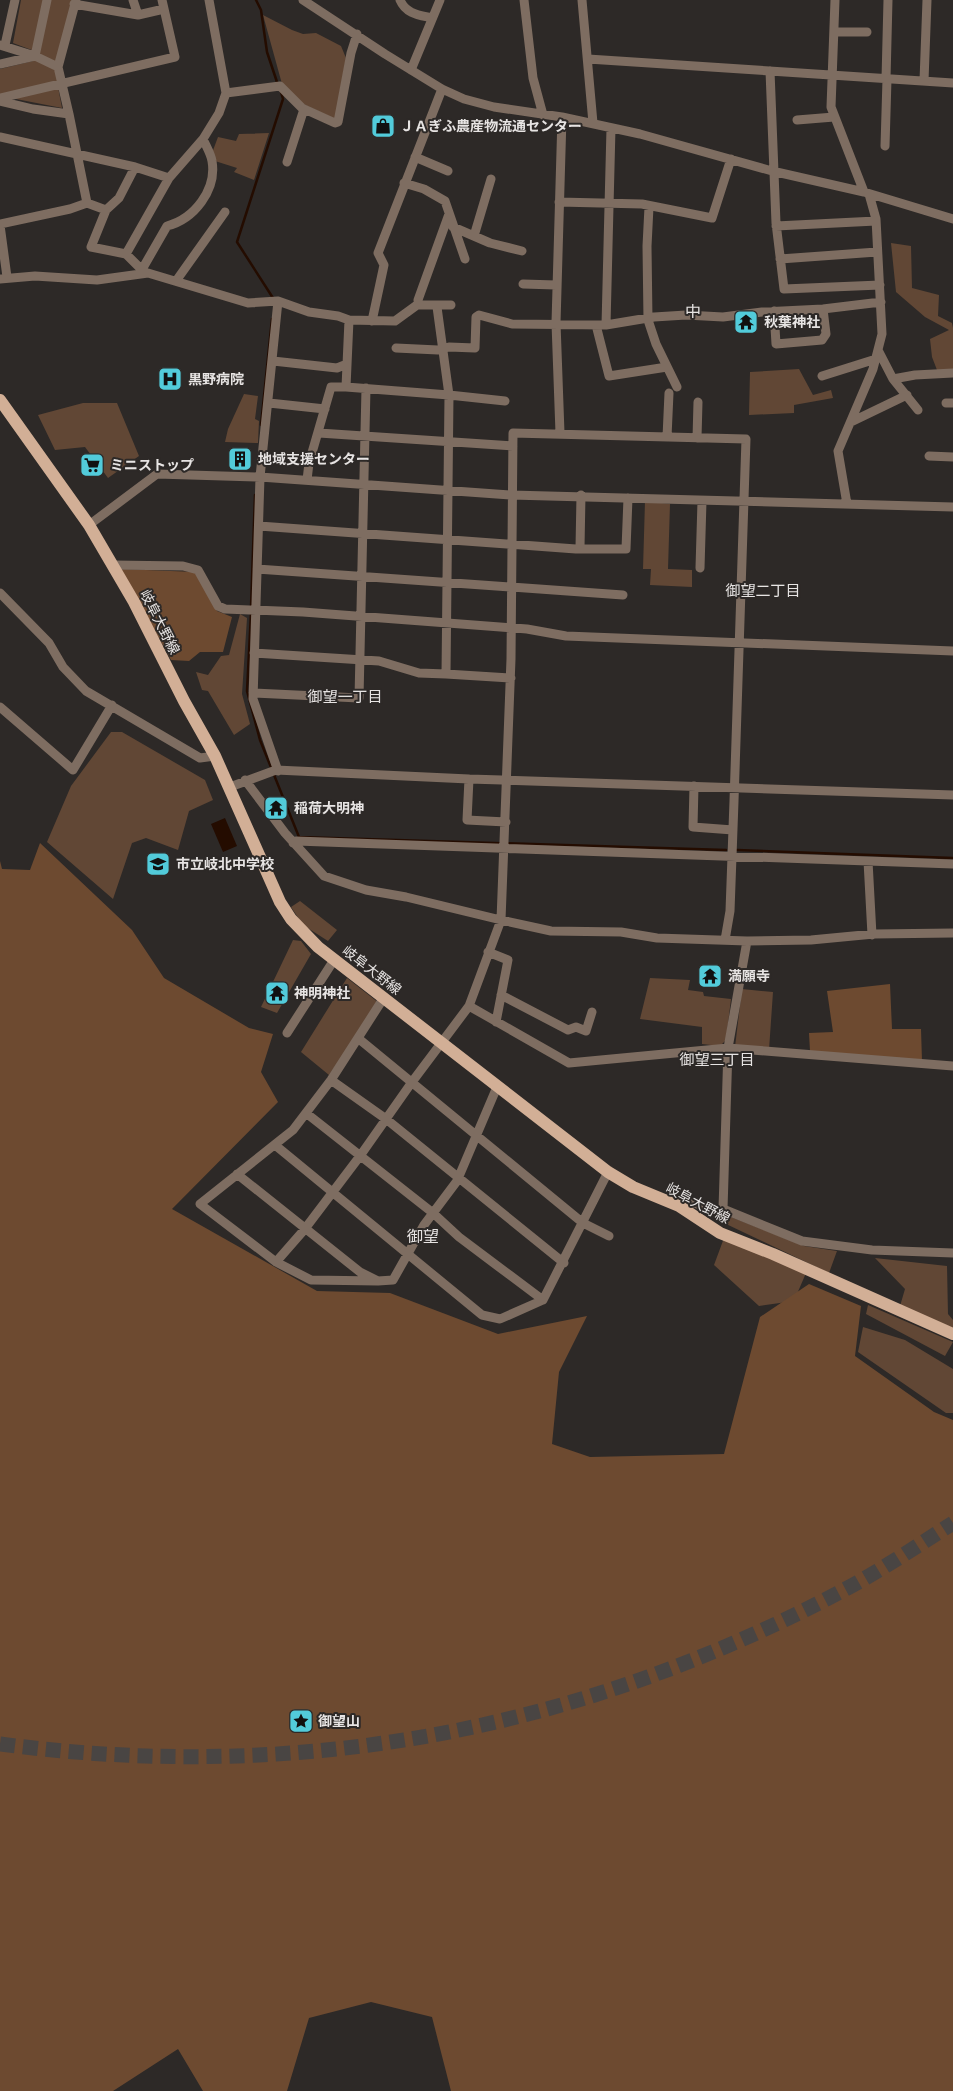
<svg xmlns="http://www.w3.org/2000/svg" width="953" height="2091" viewBox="0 0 953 2091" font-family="Poppins,'Noto Sans JP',sans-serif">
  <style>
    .green { fill: #614735 }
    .forest { fill: #6d4a30 }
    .water { fill: #240c00 }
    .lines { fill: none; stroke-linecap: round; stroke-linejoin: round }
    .stream { stroke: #240c00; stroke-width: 2.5 }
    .highway-tunnel { stroke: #494543; stroke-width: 15; stroke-dasharray: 15 8; stroke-linecap: butt }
    .street { stroke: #7e6d61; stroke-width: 9 }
    .primary { stroke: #d2af96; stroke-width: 12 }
    .labels { text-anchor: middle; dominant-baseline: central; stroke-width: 4; stroke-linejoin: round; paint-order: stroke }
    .poi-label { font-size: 14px; font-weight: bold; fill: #e7e4e3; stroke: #2d2927; text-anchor: start }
    .street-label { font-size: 14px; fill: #e7e4e3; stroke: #2d2927 }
    .neighbourhood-label { font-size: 15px; fill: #e7e4e3; stroke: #2d2927 }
    .quarter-label { font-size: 16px; fill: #e7e4e3; stroke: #2d2927 }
  </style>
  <rect width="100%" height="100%" fill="#2d2927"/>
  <path class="green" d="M21,0H72L58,82L0,95V69L33,61L37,52L13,43Z
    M263,15L292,30L303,34L316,33L341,46L346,58L335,119L301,103L282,84Z
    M58,87L62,108L16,99L15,95Z
    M269,133L254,180L234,172L237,168L215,161L212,153L218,137L236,141L239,134Z
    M891,243L911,246L912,288L939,295L938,316L952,323L953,328V371L937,370L932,357L930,339L949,330L925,317L896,292Z
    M799,369L813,395L831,390L833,398L794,405V413L749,415L750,372Z
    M244,394L258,396L255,419L259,421L258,443L225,442L228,429Z
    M83,403H117L139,456L108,478L85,447L55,450L38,415Z
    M645,501L670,504L668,569L692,570V587L650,585L651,569H643Z
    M240,614L247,618L242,694L250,724L234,735L208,691L202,690L196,672L208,675L221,656L229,655Z
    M111,732H122L205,780L213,800L189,811L178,850L146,838L132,843L113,899L47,842L71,786Z
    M300,901L337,930L328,941L303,925L291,907Z
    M293,940L301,941L311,954L277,1013L261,1007Z
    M347,978L379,1003L329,1075L301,1052Z
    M650,978L690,980L688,990L703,992L704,996L731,999L726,1040L720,1046L702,1044V1027L640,1019Z
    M742,989L773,992L769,1050L735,1047Z
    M726,1215L804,1246L837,1251L829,1273L724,1223Z
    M724,1238L806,1273L794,1301L759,1306L714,1265Z
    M875,1258L947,1266L948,1314L953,1320V1328L900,1306L905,1289Z
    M868,1305L953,1342L945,1356L866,1314Z
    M863,1327L905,1340L953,1369V1413H946L858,1352Z"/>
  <path class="forest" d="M121,569L196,572L217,611L232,617L223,652H200L189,661L171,660Z
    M40,843L132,930L164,978L249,1028L273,1034L261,1072L278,1102L172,1209L317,1291L390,1293L498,1334L587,1316L559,1372L552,1444L590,1457L724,1454L760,1317L809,1284L861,1306L855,1356L934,1412L953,1420V2091H451L432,2017L371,2002L309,2018L287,2091H203L178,2049L113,2091H0V861L2,869L30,870Z
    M890,984L892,1029H921L922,1061L810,1051L809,1033L833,1032L827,991Z"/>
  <path class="water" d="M225,818L237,846L223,852L211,824Z"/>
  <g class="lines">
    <path class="stream" d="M256,0L261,10L267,52L278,85
      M273,298L237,242L283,99L281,92
      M261,425L272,319
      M251,607L255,495
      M251,613L247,691L260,740L299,837L726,850
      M737,850L953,858"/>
    <path class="highway-tunnel" d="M0,1744C299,1783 575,1732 842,1591C880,1571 917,1546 953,1523"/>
    <path class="street" d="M133,0L138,15
      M303,0L385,54L442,89L464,99L494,107L562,117L640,134L772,171L864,192L953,219
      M400,0C406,14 419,15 432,18
      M524,0L533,78L543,115
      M582,0L593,123
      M835,0L831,107L864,192
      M74,4L138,15L164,9
      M834,32H867
      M0,45L35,56L58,67
      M5,45L15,0
      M588,59L953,83
      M0,64L35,56L47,0
      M411,70L440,0
      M770,71L776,223L784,289L880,285
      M886,79L888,0
      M924,81L927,0
      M226,93L280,86L302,108L335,123L338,122L351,53L357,34
      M0,98L175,57L162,0
      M0,101L33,109L69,114L87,203
      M69,114L58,67L76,0
      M797,120L834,117
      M0,137L135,167L169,178
      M885,146L887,79
      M415,157L448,171
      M287,162L304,109
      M135,167L119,198L106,210L91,247L126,254L142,270
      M404,183L424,189L445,201L465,259
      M559,202L642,204L712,218L731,159
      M649,207L647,246L648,320L656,344L677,387
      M0,224L70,209L87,203L106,210
      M0,225L7,277
      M776,226L876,221
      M453,227L490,243L522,251
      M474,236L491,179
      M126,254L169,178L203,139L219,113L226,93L209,0
      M780,259L877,252
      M140,273L167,226C194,219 217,190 212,161C211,154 206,146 203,139
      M0,279L35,276L97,280L148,273L248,303L278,301L309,312L338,316L349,320L346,387L449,395L446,674L419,673L379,661L254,653
      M176,281L225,212
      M523,284L556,285
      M419,305L418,300L449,214
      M437,307L449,395L505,401
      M774,311L776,344L822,340L826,334L823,309
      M349,320L395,321L417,305H451
      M372,321L384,265L378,253L442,89
      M596,325L609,376L667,367
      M606,325L611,128
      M396,348L438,350L449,347L475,348L476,317L479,315L512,324L606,325L654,317L686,315L723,317L762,312L823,309L881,302
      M878,350L893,379L915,375L953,373
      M273,361L337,368L347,364
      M822,376L876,359
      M893,379L918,410
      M269,403L325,409
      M946,403H953
      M851,422L907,395
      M319,433L513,446
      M560,433L556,323L562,117
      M667,437L669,393
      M697,438L698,402
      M929,456L953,457
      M307,480L309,463L331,387H346
      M847,504L838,451L873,369L882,334L876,219L869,194
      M89,525L157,474L260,477L511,495L953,507
      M259,526L576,549H626L628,498
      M580,548L581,495
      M113,565L183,566L198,570L218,606L225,609L303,612L527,629L566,636L953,651
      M700,568L702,501
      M257,569L623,595
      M0,593L49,643L63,667L86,691L200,758L215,756
      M446,674L511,678
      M253,693L359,698L366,388
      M0,707L73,770L112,705
      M278,771L253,699L260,477L278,301
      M469,779L467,820L506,822
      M245,780L285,833L324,876L366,890L406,897L501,920L551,931L621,932L657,938L747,941L811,940L874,934L953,933
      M694,786L693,827L733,830
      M230,787L276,770L469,779L953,795
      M293,843L296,841L953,864
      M868,861L872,935
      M488,952L508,960L496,1022
      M501,995L568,1030L576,1027L586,1031L592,1012
      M469,1006L569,1063L728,1048L953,1066
      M287,1033L334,960
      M359,1039L583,1223L609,1236
      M331,1080L386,1119L564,1263
      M306,1113L433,1213L459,1237L543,1300L608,1172
      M275,1145L482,1315L500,1319L543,1300
      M237,1174L360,1272L378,1281L393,1280L424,1225L457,1181L497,1087
      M679,1206L695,1203L716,1213L723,1209L728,1048L747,941
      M723,1209L802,1241L872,1250L953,1253
      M276,1262L304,1230L360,1156L412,1082L469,1006L501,920L511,659L513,433L746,439L734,801L730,911L725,940
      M378,1281L311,1280L276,1262L200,1204L293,1130L331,1080L383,999"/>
    <path class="primary" d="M0,400L89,525L134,602L184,701L215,756L280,902L291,919L318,947L608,1172L633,1187L679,1206L720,1233L773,1254L953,1334"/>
  </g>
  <defs>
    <g id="shop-square" transform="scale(1.25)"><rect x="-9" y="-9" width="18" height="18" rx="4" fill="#52cbda" stroke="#2d2927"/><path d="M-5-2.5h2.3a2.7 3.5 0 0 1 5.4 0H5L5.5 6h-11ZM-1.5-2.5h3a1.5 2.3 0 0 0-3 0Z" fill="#111"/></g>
    <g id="temple-square" transform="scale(1.25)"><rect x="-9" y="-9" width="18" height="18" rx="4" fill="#52cbda" stroke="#2d2927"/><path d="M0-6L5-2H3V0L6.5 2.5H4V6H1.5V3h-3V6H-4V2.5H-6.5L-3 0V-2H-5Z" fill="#111"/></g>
    <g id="hospital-square" transform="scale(1.25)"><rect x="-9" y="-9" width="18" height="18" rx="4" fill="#52cbda" stroke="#2d2927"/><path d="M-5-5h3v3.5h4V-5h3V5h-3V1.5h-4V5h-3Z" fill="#111"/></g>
    <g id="building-square" transform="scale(1.25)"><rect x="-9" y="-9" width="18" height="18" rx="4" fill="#52cbda" stroke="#2d2927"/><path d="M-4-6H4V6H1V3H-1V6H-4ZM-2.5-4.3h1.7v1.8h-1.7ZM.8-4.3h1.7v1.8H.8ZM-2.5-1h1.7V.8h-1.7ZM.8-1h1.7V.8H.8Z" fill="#111"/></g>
    <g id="supermarket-square" transform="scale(1.25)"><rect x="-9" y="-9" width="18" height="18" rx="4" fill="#52cbda" stroke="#2d2927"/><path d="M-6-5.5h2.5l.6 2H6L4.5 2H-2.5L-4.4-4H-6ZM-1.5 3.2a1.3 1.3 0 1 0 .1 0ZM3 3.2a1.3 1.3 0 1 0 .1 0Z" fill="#111"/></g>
    <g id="school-square" transform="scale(1.25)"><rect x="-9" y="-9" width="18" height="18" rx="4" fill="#52cbda" stroke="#2d2927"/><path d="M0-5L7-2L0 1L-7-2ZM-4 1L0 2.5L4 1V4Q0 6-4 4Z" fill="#111"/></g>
    <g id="sight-square" transform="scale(1.25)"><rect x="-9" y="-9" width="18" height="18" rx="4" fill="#52cbda" stroke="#2d2927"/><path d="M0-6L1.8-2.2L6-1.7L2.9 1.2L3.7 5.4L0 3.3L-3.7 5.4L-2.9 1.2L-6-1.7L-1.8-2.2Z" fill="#111"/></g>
  </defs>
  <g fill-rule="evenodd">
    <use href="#shop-square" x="383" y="126"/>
    <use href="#temple-square" x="746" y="322"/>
    <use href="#hospital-square" x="170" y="379"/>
    <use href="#building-square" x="240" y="459"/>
    <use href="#supermarket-square" x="92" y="465"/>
    <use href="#temple-square" x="276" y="808"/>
    <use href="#school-square" x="158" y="864"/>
    <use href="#temple-square" x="710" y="976"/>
    <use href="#temple-square" x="277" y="993"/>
    <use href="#sight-square" x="301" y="1721"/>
  </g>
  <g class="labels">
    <g class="poi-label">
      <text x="400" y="126">ＪＡぎふ農産物流通センター</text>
      <text x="764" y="322">秋葉神社</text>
      <text x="188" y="379">黒野病院</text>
      <text x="258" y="459">地域支援センター</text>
      <text x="110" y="465">ミニストップ</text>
      <text x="294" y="808">稲荷大明神</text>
      <text x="176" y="864">市立岐北中学校</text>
      <text x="728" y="976">満願寺</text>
      <text x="294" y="993">神明神社</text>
      <text x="318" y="1721">御望山</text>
    </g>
    <g class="street-label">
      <text transform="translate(160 622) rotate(63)">岐阜大野線</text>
      <text transform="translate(372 970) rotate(38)">岐阜大野線</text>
      <text transform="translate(698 1203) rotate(28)">岐阜大野線</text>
    </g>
    <g class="neighbourhood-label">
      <text x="763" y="590">御望二丁目</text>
      <text x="345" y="696">御望一丁目</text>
      <text x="717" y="1059">御望三丁目</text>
    </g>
    <g class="quarter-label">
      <text x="693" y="311">中</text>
      <text x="423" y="1236">御望</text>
    </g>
  </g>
</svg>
